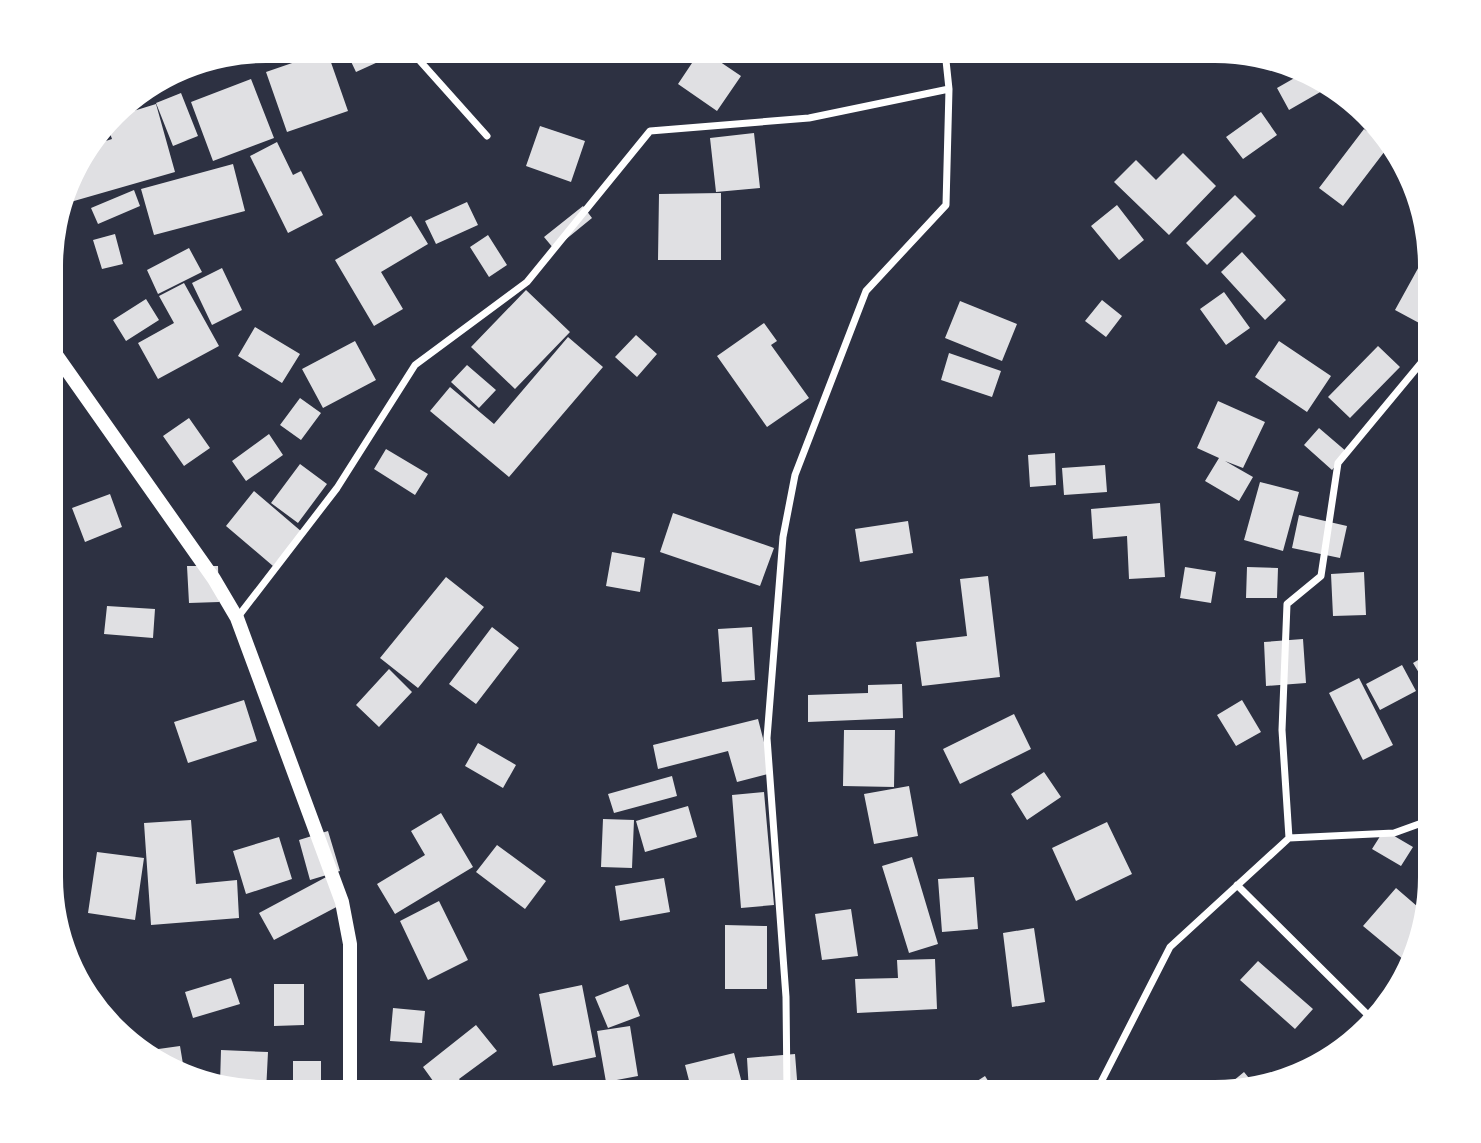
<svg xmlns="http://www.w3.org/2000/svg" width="1481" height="1143" viewBox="0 0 1481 1143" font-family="'IBM Plex Serif',serif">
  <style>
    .building { fill: #e0e0e3 }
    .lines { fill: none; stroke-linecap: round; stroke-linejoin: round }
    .minor { stroke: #fff; stroke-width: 7 }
    .secondary { stroke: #fff; stroke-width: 14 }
  </style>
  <rect width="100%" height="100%" fill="#2d3142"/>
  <path class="building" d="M327,51L348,111L287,132L266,72Z
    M346,51H372L378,62L356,72Z
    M700,51H704L741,76L717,111L678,84Z
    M1305,72L1329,87L1289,110L1277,88Z
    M251,79L274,138L213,161L191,102Z
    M181,93L198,136L173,146L156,103Z
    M156,104L175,172L67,203L66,199L79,159L90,146L112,139L107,125L114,117Z
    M1261,112L1277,135L1243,159L1226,137Z
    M540,126L585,141L571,182L526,166Z
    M1364,129L1388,147L1343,206L1319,188Z
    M754,133L760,188L716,192L710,138Z
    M277,142L293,175L301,171L323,215L288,233L250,156Z
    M1183,153L1216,186L1169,235L1114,182L1136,160L1156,180Z
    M233,164L245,211L154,235L141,189Z
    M134,190L140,206L98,224L91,208Z
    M721,193V260H658L659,194Z
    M1235,195L1256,216L1207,265L1186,243Z
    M467,202L478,225L436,244L425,221Z
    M1117,205L1144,240L1119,260L1091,226Z
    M583,206L592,218L554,249L544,237Z
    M411,216L428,244L381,272L403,309L374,326L335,260Z
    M115,234L123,264L102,269L93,240Z
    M488,235L507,265L489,277L470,247Z
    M189,248L202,272L158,294L147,270Z
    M1242,252L1286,300L1265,320L1221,272Z
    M1427,252L1430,266V308L1421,324L1395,310Z
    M222,268L242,310L212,325L192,283Z
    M184,283L219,346L158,379L138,343L174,323L159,296Z
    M526,290L570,332L515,389L471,347Z
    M1224,292L1250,328L1226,345L1200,309Z
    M146,299L159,320L126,341L113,320Z
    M1102,300L1122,316L1106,337L1085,321Z
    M960,301L1017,324L1002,361L945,338Z
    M764,323L777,341L771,345L809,398L767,427L717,356Z
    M255,327L300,354L282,383L238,356Z
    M636,335L657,354L637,377L615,357Z
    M568,337L603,367L509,477L430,411L450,387L494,424Z
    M355,341L376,380L323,408L302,369Z
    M1279,341L1331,376L1307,412L1255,377Z
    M1378,346L1400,367L1350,418L1328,397Z
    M949,353L1001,371L992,397L941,380Z
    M467,365L496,390L479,408L451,382Z
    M300,398L321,413L301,440L280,425Z
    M1218,401L1265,422L1243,468L1225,461L1253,477L1239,501L1205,481L1219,458L1197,448Z
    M189,418L210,448L184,466L163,436Z
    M1319,428L1347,452L1332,470L1304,445Z
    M269,434L283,455L246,481L232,461Z
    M386,449L428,474L415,495L374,469Z
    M1055,453L1056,485L1030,487L1028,455Z
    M300,464L327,484L298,523L271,503Z
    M1105,465L1107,492L1064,495L1062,468Z
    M1260,482L1299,492L1283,551L1244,540Z
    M254,491L302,532L273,566L226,526Z
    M110,494L122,527L85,542L72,508Z
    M1160,503L1165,577L1129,579L1127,536L1093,539L1091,509Z
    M673,513L774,548L760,586L660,552Z
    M1299,515L1347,526L1340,558L1292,548Z
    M908,521L913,553L860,562L855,529Z
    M612,552L645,558L640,592L606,586Z
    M187,566H218L219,602L189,603Z
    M1185,567L1216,572L1211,603L1180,598Z
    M1247,567L1278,568L1277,598H1246Z
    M1364,572L1366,615L1333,616L1331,574Z
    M988,576L1000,677L922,686L916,642L967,636L960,579Z
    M446,577L484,607L418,688L380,658Z
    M107,606L155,609L153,638L104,634Z
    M492,627L519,648L476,704L449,684Z
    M752,627L755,680L722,682L718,629Z
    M1303,639L1306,683L1266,686L1264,642Z
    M1430,653V691L1413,663Z
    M1402,665L1416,691L1380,710L1366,684Z
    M389,669L412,692L379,727L356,705Z
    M1359,678L1393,745L1363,760L1329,693Z
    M902,684L903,718L808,722V695L868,693V685Z
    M244,700L257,741L188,763L174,722Z
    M1242,700L1261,732L1236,746L1217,715Z
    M1014,714L1031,749L960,784L943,749Z
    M758,719L772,773L737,782L728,751L658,769L653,745Z
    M844,730H895L894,787L843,786Z
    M478,743L516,765L503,788L465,766Z
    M1044,772L1061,797L1027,820L1011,794Z
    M672,776L677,796L614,813L608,794Z
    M909,786L918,836L874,844L864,794Z
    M764,792L774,905L741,908L732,795Z
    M688,806L697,837L645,852L636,821Z
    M441,813L473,867L395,914L377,884L425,855L411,831Z
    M603,819L634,820L632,868L601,867Z
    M191,820L196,884L237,880L239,918L151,925L144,823Z
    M1107,822L1132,874L1076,901L1052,848Z
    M1384,830L1413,847L1401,866L1372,849Z
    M328,831L340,871L310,880L299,840Z
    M279,837L292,879L246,894L233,851Z
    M497,845L546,881L525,909L476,872Z
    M97,852L144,858L135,920L88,913Z
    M912,857L938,944L909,953L882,866Z
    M330,875L344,903L274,940L259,913Z
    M974,877L978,929L942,932L938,879Z
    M664,878L670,912L620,921L615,886Z
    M1396,888L1425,913L1414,959L1410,965L1363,926Z
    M439,901L468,960L428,980L400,921Z
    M851,909L858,956L822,960L815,914Z
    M725,925L767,926V989H725Z
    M1034,928L1045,1002L1012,1007L1003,933Z
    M935,959L937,1009L857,1013L855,979L898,978L897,960Z
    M1258,961L1313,1009L1295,1029L1240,980Z
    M231,978L240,1004L193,1018L185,992Z
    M274,984H304V1025L274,1026Z
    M628,984L640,1016L608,1028L595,997Z
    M582,985L596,1057L553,1066L539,994Z
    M393,1008L425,1011L422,1043L390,1041Z
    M476,1025L497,1051L459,1079L469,1092H441L423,1067Z
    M630,1026L638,1076L606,1082L597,1031Z
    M180,1046L185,1076L144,1051Z
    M221,1050L268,1052L266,1092H253L220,1084Z
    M734,1053L743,1087L724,1092H692L685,1065Z
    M795,1054L798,1092H749L747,1058Z
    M293,1061H321V1092H293Z
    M1244,1072L1253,1083L1221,1091Z
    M985,1076L995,1092H960Z"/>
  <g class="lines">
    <path class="minor" d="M411,51L487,136
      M237,618L337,488L415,365L527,282L650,131L809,118L949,89L945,51
      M1289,838L1282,730L1287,604L1321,576L1338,463L1421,363L1430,340
      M1237,885L1374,1021
      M787,1092L786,997L767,738L783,537L795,475L866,291L946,205L949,89
      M1096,1092L1170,947L1289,838L1394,833L1430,820"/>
    <path class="secondary" d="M52,349L214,579L237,618L342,902L350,944V1092"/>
  </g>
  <path d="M0 0H1481V1143H0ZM266 63H1215A203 203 0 0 1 1418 266V877A203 203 0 0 1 1215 1080H266A203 203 0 0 1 63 877V266A203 203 0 0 1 266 63Z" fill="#fff" fill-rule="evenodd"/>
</svg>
